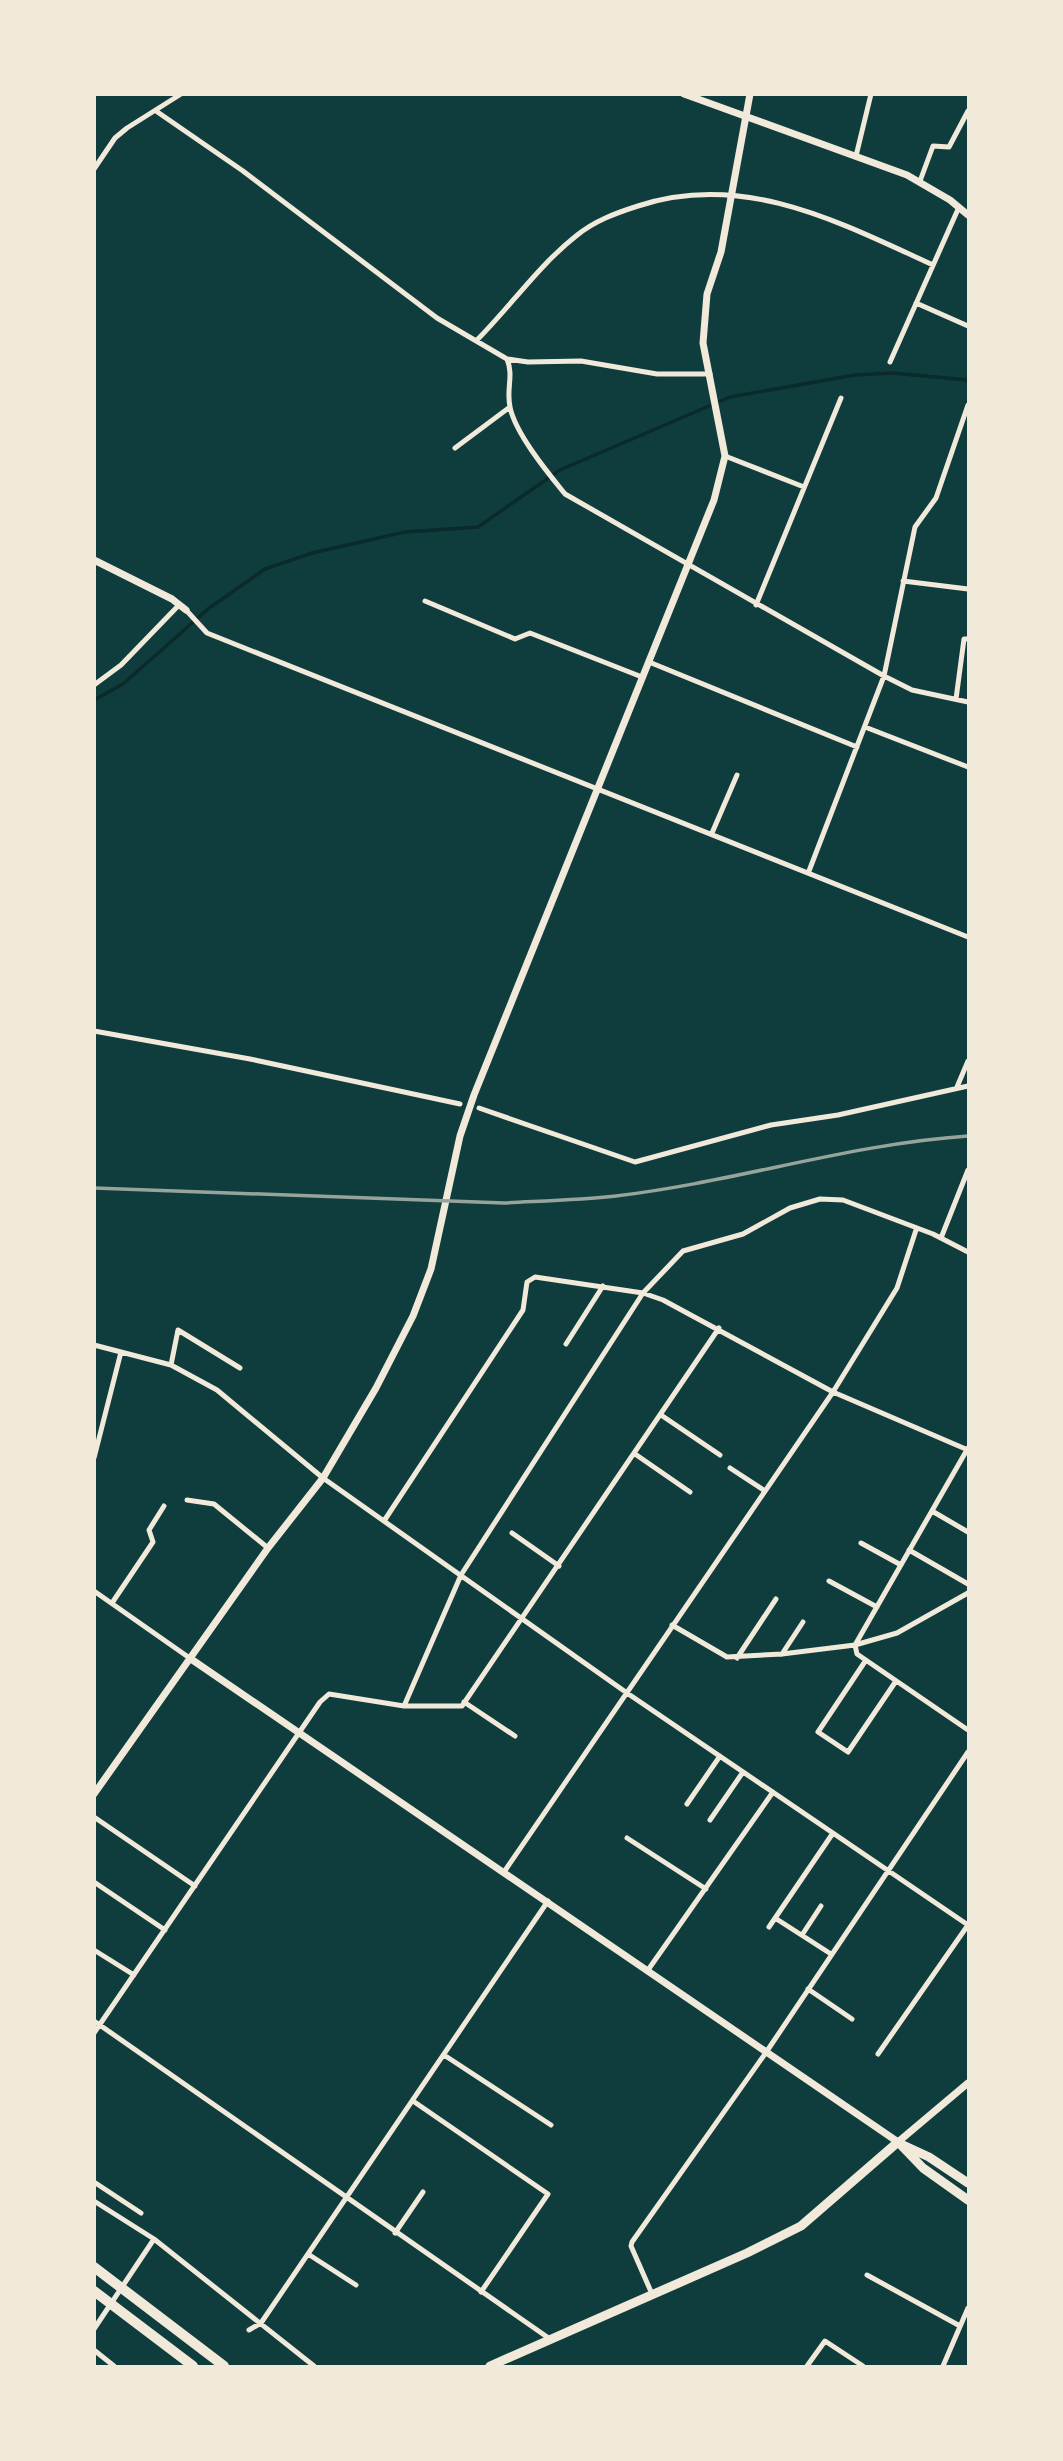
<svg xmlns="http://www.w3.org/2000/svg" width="1063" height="2461" viewBox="0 0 1063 2461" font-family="Figtree,sans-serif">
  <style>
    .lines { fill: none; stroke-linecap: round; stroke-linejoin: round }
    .stream { stroke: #0a2a2b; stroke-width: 3.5 }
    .minor { stroke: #f1e9da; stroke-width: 5 }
    .tertiary { stroke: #f1e9da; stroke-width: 7 }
    .primary { stroke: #f1e9da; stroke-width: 9 }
    .motorway { stroke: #f1e9da; stroke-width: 10 }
    .rail { stroke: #97a49c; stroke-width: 3.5 }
  </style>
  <rect width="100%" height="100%" fill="#0f3d3e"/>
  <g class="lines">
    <path class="stream" d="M94,700L123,684L208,609L265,569L312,553L405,532L478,527L560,470L730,397L855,375L892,373L968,380"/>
    <path class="minor" d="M156,111L243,171L437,318L507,359L528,362L581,361L657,374H710
      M856,156L871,94
      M94,169L115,138L127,128L181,94
      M920,181L933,146L949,147L968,111
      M916,303L968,326
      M477,340C511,306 538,266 576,236C594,221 616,213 638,206C743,171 839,222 933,265
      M507,359C514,376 506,389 510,407C515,433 548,473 565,494L884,676L912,690L968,702
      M890,362L959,207
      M455,448L510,407
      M725,456L804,487
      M903,581L968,589
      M425,601L515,639L530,633L642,677
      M756,605L841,398
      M186,610L207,633L968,937
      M649,662L857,747
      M94,685L121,665L178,606
      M956,699L964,639H968
      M865,727L968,767
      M712,833L737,775
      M809,871L884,676L915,527L936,498L968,405
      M94,1031L250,1059L460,1104
      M957,1087L968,1061
      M479,1108L635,1162L771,1125L838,1115L968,1086
      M941,1238L968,1170
      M566,1344L603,1286
      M94,1345L171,1365L217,1390L323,1478L627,1693L968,1925L878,2054
      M171,1365L178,1330L240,1368
      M661,1415L720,1455
      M968,1448L855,1645L857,1654L968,1730
      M635,1454L690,1492
      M94,1458L121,1352
      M730,1468L765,1491
      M187,1500L214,1504L268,1548
      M932,1511L968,1532
      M384,1521L523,1310L527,1282L535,1277L643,1293L663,1300L833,1392L968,1450
      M512,1533L559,1566
      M861,1543L901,1565
      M909,1550L968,1584
      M829,1581L877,1607
      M94,1591L191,1659
      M112,1603L153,1542L149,1530L164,1506
      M672,1625L727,1657L782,1654L855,1645L897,1633L968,1593
      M782,1654L803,1622
      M737,1658L776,1599
      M866,1660L818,1732L848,1752L896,1681
      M464,1702L515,1736
      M404,1706L461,1575L643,1293L683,1251L743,1234L790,1208L820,1199L843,1200L933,1234L968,1252
      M687,1804L720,1756
      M94,1817L195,1886
      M710,1820L743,1772
      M627,1838L706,1889
      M504,1872L833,1392L897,1288L916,1230
      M94,1882L165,1930
      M775,1918L831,1954
      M769,1927L833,1833
      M802,1935L821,1906
      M94,1950L134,1975
      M648,1970L773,1792
      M808,1989L852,2019
      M94,2021L550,2339
      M94,2033L320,1702L329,1694L404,1706H462L719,1328
      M444,2055L551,2125
      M413,2101L548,2194L481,2292
      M94,2182L141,2213
      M94,2201L154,2239L314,2366
      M395,2233L423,2192
      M308,2254L356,2285
      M867,2275L960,2326
      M652,2294L631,2246L632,2242L767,2051L968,1752
      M94,2329L154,2239
      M249,2330L261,2323L548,1901
      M94,2350L114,2366
      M807,2366L825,2341L863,2366
      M943,2366L968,2308"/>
    <path class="tertiary" d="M684,94L907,175L950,200L968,215
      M94,560L172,599L186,610
      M191,1659L898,2142L968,2083
      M94,1794L268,1548L323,1478L376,1388L413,1316L431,1269L460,1136L474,1095L714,500L725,456L703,343L707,294L721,252L750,94"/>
    <path class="primary" d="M898,2142L923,2168L968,2200
      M903,2145L929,2157L968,2183
      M490,2366L747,2253L801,2226L898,2142"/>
    <path class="motorway" d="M94,2267L224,2366
      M94,2291L193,2366"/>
    <path class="rail" d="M94,1188L504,1203C541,1201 579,1200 616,1196C735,1182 849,1144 968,1136"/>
  </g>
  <rect width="1063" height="2461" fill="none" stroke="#f1e9da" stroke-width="192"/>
</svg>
